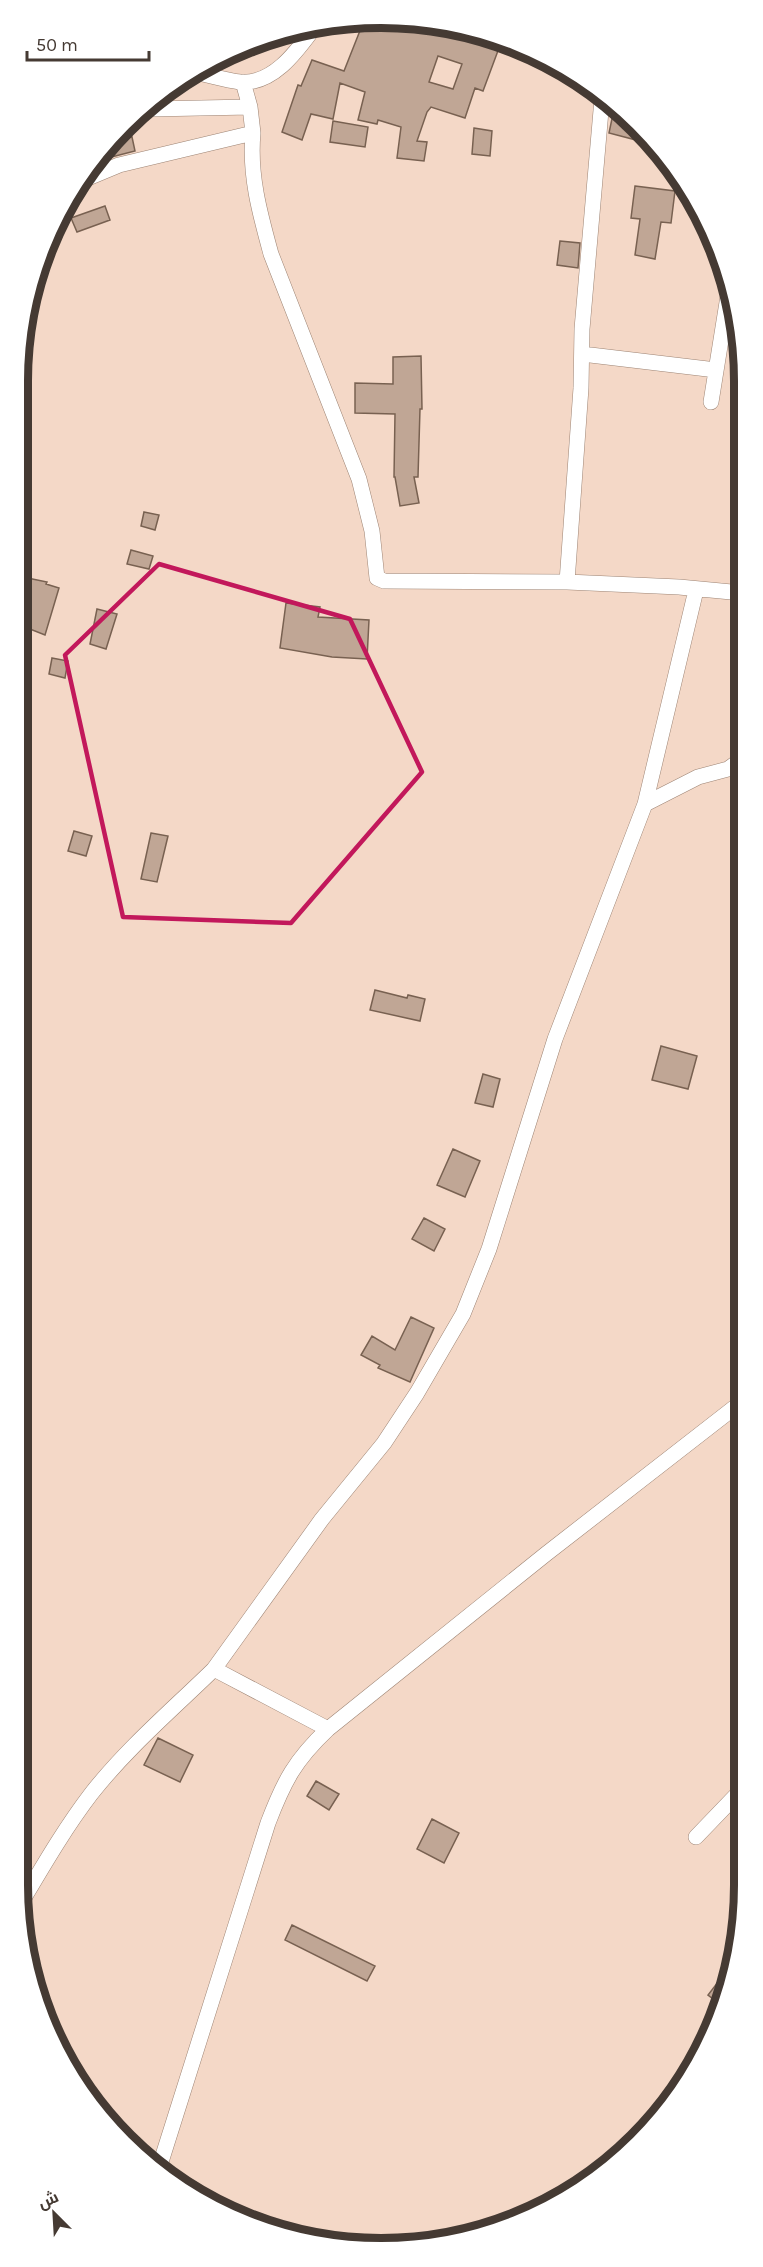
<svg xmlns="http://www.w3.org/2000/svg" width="763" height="2267" viewBox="0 0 763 2267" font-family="Karla,Cairo,sans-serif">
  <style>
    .building { fill: #c0a695; stroke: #786151; stroke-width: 1.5; fill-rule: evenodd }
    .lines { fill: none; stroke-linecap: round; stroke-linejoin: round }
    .minor-casing { stroke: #9d8474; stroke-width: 16 }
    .minor { stroke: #fff; stroke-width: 15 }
    .marked { fill: none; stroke: #c2185b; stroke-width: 4.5; stroke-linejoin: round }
    .rim { fill: none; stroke: #453a33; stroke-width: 8 }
  </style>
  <rect width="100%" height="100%" fill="#f4d8c7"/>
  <path class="building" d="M363,23L430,27L466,40L467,37L499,48L483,91L475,88L465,118L431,107L427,112L417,141L427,142L424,161L397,158L401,127L378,120L377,124L358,120L365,92L340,83L333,119L311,114L302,140L282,132L298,85L301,86L312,60L344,71ZM438,56L462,64L453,89L429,82Z
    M614,109L639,129L636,140L609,133Z
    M333,121L368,127L365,147L330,142Z
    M474,128L492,131L490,156L472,154Z
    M132,137L135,151L92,162L115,141Z
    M635,186L675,191L671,223L661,222L655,259L635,255L640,219L631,218Z
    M105,206L110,220L77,232L71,218Z
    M560,241L580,243L578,268L557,265Z
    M421,356L422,409H420L418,477H414L419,503L400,506L395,477H394L395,414L355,413V383L393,384V357Z
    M144,512L159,515L155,530L141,526Z
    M131,550L153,556L149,569L127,564Z
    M18,576L47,582L46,584L59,588L45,635L25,627L18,628Z
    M286,603L320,607L318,617L369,620L367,659L332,657L280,648Z
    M97,609L117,614L106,649L90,644Z
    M52,658L68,661L65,678L49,674Z
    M74,831L92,836L86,856L68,851Z
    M151,833L168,836L157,882L141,879Z
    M375,990L407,998L408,995L425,999L420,1021L370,1010Z
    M661,1046L697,1056L688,1089L652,1080Z
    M483,1074L500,1079L493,1107L475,1103Z
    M453,1149L480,1161L465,1197L437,1185Z
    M424,1218L445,1229L434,1251L412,1239Z
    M411,1317L434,1328L410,1382L378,1368L380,1365L361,1355L372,1336L395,1350Z
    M158,1738L193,1755L180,1782L144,1765Z
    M316,1781L339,1794L329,1810L307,1796Z
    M432,1819L459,1833L444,1863L417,1849Z
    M292,1925L375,1966L367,1981L285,1940Z
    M718,1982L728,1990L721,2005L708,1995Z"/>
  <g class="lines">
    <g class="minor-casing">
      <path id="minor" d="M193,72C209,75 225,80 240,82C273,85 297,51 314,28
        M151,109L250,107L243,82
        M253,133C249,175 260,214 271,254L359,479L372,531L377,578L384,581L567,582L679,587L742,593
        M83,180L119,165L253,133L250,107
        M582,354L716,370
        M711,402L729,290
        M567,582L581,388L582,329L602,99
        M645,804L698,777L728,769L743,758
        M328,1729L214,1669L322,1519L384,1443L417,1393L463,1314L489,1249L555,1039L645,804L696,590
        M696,1837L745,1786
        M21,1903C43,1866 65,1828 91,1794C127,1748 173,1709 214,1669
        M160,2165L268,1823C284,1781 295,1760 328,1729L546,1554L744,1400"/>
    </g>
    <use href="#minor" class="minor"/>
  </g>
  <path class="marked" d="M159,564L350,619L422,772L291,923L123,917L65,655Z"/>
  <path d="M0 0H763V2267H0ZM381 28H381A353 353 0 0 1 734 381V1885A353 353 0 0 1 381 2238H381A353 353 0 0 1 28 1885V381A353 353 0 0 1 381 28Z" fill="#fff" fill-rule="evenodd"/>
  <path class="rim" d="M381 28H381A353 353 0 0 1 734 381V1885A353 353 0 0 1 381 2238H381A353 353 0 0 1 28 1885V381A353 353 0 0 1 381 28Z"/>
  <g transform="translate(54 2213) rotate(336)" stroke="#ffffff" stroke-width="4.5" paint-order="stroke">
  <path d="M0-4.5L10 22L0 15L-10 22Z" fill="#453a33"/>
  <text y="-9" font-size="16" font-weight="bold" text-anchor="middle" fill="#453a33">ش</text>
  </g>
  <path d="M27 51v9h122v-9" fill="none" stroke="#453a33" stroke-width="3"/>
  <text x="36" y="51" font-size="18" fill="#453a33" stroke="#ffffff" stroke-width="4.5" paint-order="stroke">50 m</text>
</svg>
